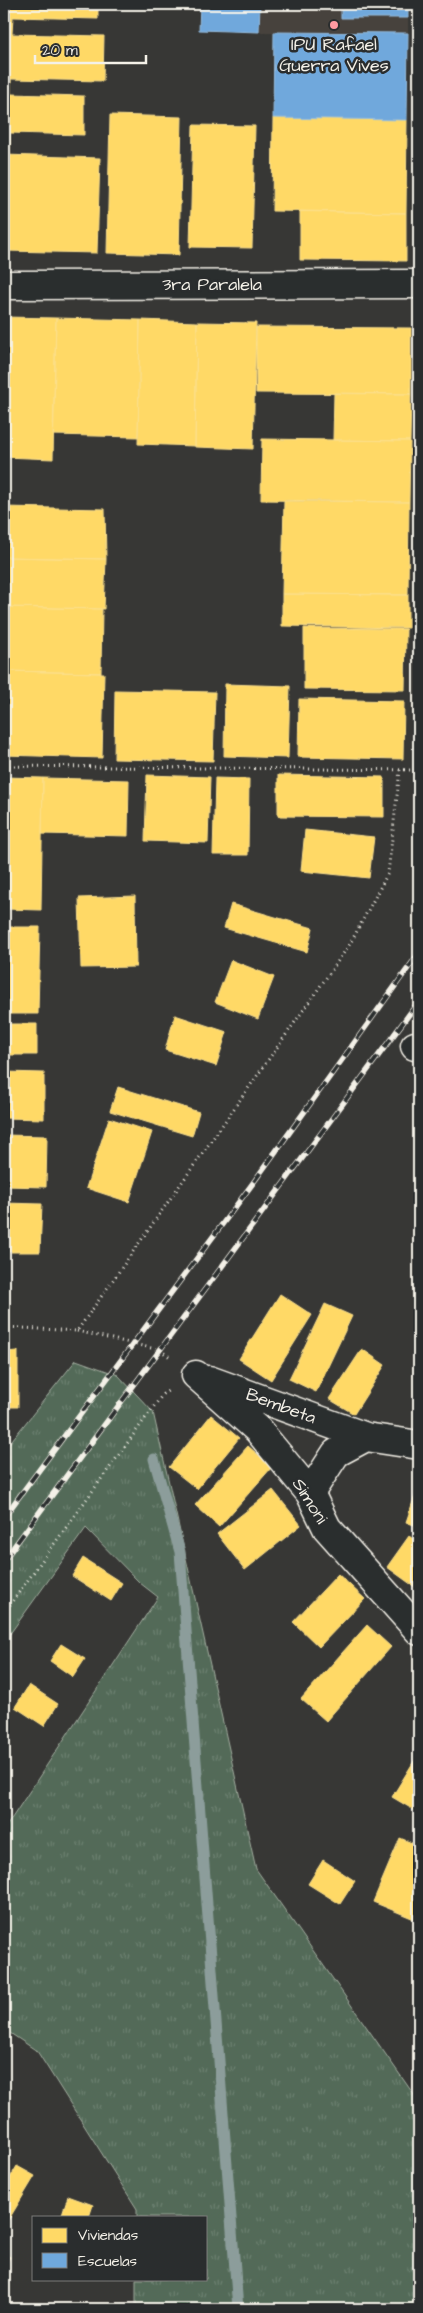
<svg xmlns="http://www.w3.org/2000/svg" width="423" height="2313" viewBox="0 0 423 2313" font-family="'Architects Daughter',sans-serif">
  <style>
    .built { fill: #47423e }
    .grass { fill: url(#grass-tufts); stroke: #a3aea0 }
    .homes { fill: #ffd966; stroke: #fce08d }
    .schools { fill: #6fa8dc; stroke: #97bee0 }
    .lines { fill: none; stroke-linecap: round; stroke-linejoin: round }
    .stream { stroke: #8c9d9b; stroke-width: 11 }
    .street-casing { stroke: #f4f1e8; stroke-width: 31 }
    .path { stroke: #f4f1e8; stroke-width: 3; stroke-dasharray: 1 4; stroke-linecap: butt }
    .street { stroke: #2a2d2e; stroke-width: 28 }
    .rail-casing { stroke: #f4f1e8; stroke-width: 5.5 }
    .rail { stroke: #2a2d2e; stroke-width: 4; stroke-dasharray: 11; stroke-linecap: butt }
    .poi-dot { fill: #ff9aa2; stroke: #2a2d2e; stroke-width: 2 }
    .labels { text-anchor: middle; dominant-baseline: central; stroke-width: 5; stroke-linejoin: round; paint-order: stroke }
    .poi-label { font-size: 18px; fill: #f4f1e8; stroke: #2a2d2e }
    .street-label { font-size: 18px; fill: #f4f1e8; stroke: #2a2d2e }
  </style>
  <defs>
    <pattern id="grass-tufts" width="24" height="20" patternUnits="userSpaceOnUse" patternTransform="scale(1.25)"><rect width="24" height="20" fill="#526a58"/><path d="M3 7l-1-3M5 7V3M7 7l1-3M15 17l-1-3M17 17v-4M19 17l1-3" fill="none" stroke="#6c8070"/></pattern>
  </defs>
  <rect width="100%" height="100%" fill="#373735"/>
  <filter id="ink" filterUnits="userSpaceOnUse"><feTurbulence type="fractalNoise" baseFrequency=".02" numOctaves="2"/><feDisplacementMap in="SourceGraphic" scale="10" xChannelSelector="R" yChannelSelector="G"/><feConvolveMatrix kernelMatrix="1 2 1 2 8 2 1 2 1" color-interpolation-filters="sRGB"/></filter>
  <g filter="url(#ink)">
    <path class="built" d="M260,4H408V33L259,32Z"/>
    <path class="grass" d="M76,1360L118,1375L153,1412L256,1869L419,2102V2309H136V2279H206V2217H137V2209L37,2051L4,2029V1830L158,1597L140,1583L86,1528L4,1642V1450Z"/>
    <path class="homes" d="M4,4H98V19L13,17L12,34L104,36L103,81L11,79V94L84,96V135L10,133V156H4Z
      M110,115L182,117L179,255L107,253Z
      M273,118L407,120L406,213L272,211Z
      M193,125L255,126L252,248L190,247Z
      M4,155L100,158L97,253L4,251Z
      M300,211L406,213V261L300,260Z
      M4,317L56,318L53,459L4,457Z
      M56,318L140,320L138,437L53,435Z
      M140,320L197,322L195,446L138,444Z
      M197,322L256,323L253,449L195,447Z
      M256,327L411,328V394L256,393Z
      M334,393L411,394L410,441L333,440Z
      M262,439L410,441L409,502L261,500Z
      M284,501L409,502L408,595L282,594Z
      M4,507L105,509L106,559L4,557Z
      M4,557L106,559L104,609L4,607Z
      M282,594L408,595V628L282,626Z
      M4,607L102,609L101,673L4,671Z
      M304,628L406,629L405,690L304,689Z
      M4,671L104,673L102,758L4,755Z
      M225,684L290,686L288,758L224,756Z
      M115,690L215,692L213,761L114,759Z
      M299,699L404,701L403,759L298,757Z
      M147,775L210,777L208,843L145,841Z
      M278,775L384,777V817L278,816Z
      M4,777L43,778L41,910L4,909Z
      M43,778L129,780L128,836L42,834Z
      M215,778L249,779L248,855H213Z
      M305,830L374,837L369,878L301,871Z
      M135,896L136,967L81,968L79,898Z
      M231,904L313,928L307,952L224,928Z
      M4,927H40L38,1014H4Z
      M231,960L274,977L258,1019L215,1002Z
      M175,1015L227,1032L216,1066L165,1050Z
      M4,1024H37V1055H4Z
      M4,1072L44,1073V1119L4,1118Z
      M118,1087L199,1112L192,1136L110,1111Z
      M109,1118L152,1132L129,1202L86,1188Z
      M4,1135L47,1136L46,1187L4,1186Z
      M4,1203L42,1204L40,1252H4Z
      M280,1294L312,1315L271,1380L239,1359Z
      M325,1304L352,1316L316,1392L289,1379Z
      M362,1349L385,1365L354,1414L329,1399Z
      M18,1351V1407H4V1352Z
      M211,1415L239,1438L197,1489L169,1467Z
      M248,1446L272,1467L219,1527L195,1505Z
      M419,1484V1527L406,1522Z
      M273,1490L301,1525L245,1570L217,1534Z
      M409,1536L419,1543V1590L387,1567Z
      M83,1558L122,1583L111,1601L72,1576Z
      M338,1574L365,1599L319,1647L293,1622Z
      M367,1625L391,1647L326,1721L301,1699Z
      M61,1644L85,1659L73,1677L50,1661Z
      M29,1685L58,1704L44,1726L15,1707Z
      M419,1753V1813L392,1797Z
      M400,1838L419,1846V1921L373,1902Z
      M323,1860L355,1881L340,1904L308,1884Z
      M17,2166L35,2176L6,2224L4,2223V2188Z
      M68,2196L93,2205L89,2217H61Z
      M4,2253L10,2257L4,2268Z"/>
    <path class="schools" d="M200,4H260L259,32L199,30Z
      M341,4H408V18H341Z
      M274,32L408,33L407,120L273,118Z"/>
    <g class="lines">
      <path class="stream" d="M154,1459L180,1552L238,2309"/>
      <g class="street-casing">
        <path id="street" d="M4,285L419,284
          M415,1046L419,1047
          M196,1375L258,1430L310,1493L327,1528L419,1631
          M209,1380L366,1437
          M310,1493L336,1453L366,1437L419,1445"/>
      </g>
      <path class="path" d="M4,766L419,770
        M4,1327L77,1331L350,944L388,873L400,770
        M77,1331L160,1350L170,1357
        M4,1613L163,1394L168,1391"/>
      <use href="#street" class="street"/>
      <g class="rail-casing">
        <path id="rail" d="M4,1517L253,1183L419,953
          M4,1560L419,1001"/>
      </g>
      <use href="#rail" class="rail"/>
    </g>
  </g>
  <circle class="poi-dot" cx="334" cy="25" r="5"/>
  <g class="labels">
    <g class="poi-label">
      <text x="334" y="44">IPU Rafael<tspan x="334" dy="21">Guerra Vives</tspan></text>
    </g>
    <g class="street-label">
      <text x="212" y="284">3ra Paralela</text>
      <text transform="translate(281 1406) rotate(20)">Bembeta</text>
      <text transform="translate(310 1501) rotate(58)">Simoni</text>
    </g>
  </g>
  <rect width="423" height="2313" fill="none" stroke="#2a2d2e" stroke-width="20"/>
  <rect x="10" y="10" width="403" height="2293" fill="none" stroke="#f4f1e8" stroke-width="2" filter="url(#ink)"/>
  <rect x="32" y="2216" width="175" height="65" fill="#2a2d2e" stroke="#7b7b78"/>
  <rect x="42" y="2228" width="25" height="15" fill="#ffd966" stroke="#7b7b78"/>
  <text x="78" y="2240" font-size="15" fill="#f4f1e8">Viviendas</text>
  <rect x="42" y="2253" width="25" height="15" fill="#6fa8dc" stroke="#7b7b78"/>
  <text x="78" y="2266" font-size="15" fill="#f4f1e8">Escuelas</text>
  <path d="M35 55v8h111v-8" fill="none" stroke="#f4f1e8" stroke-width="2.5"/>
  <text x="42" y="55" font-size="15" fill="#f4f1e8" stroke="#2a2d2e" stroke-width="4" paint-order="stroke">20 m</text>
</svg>
